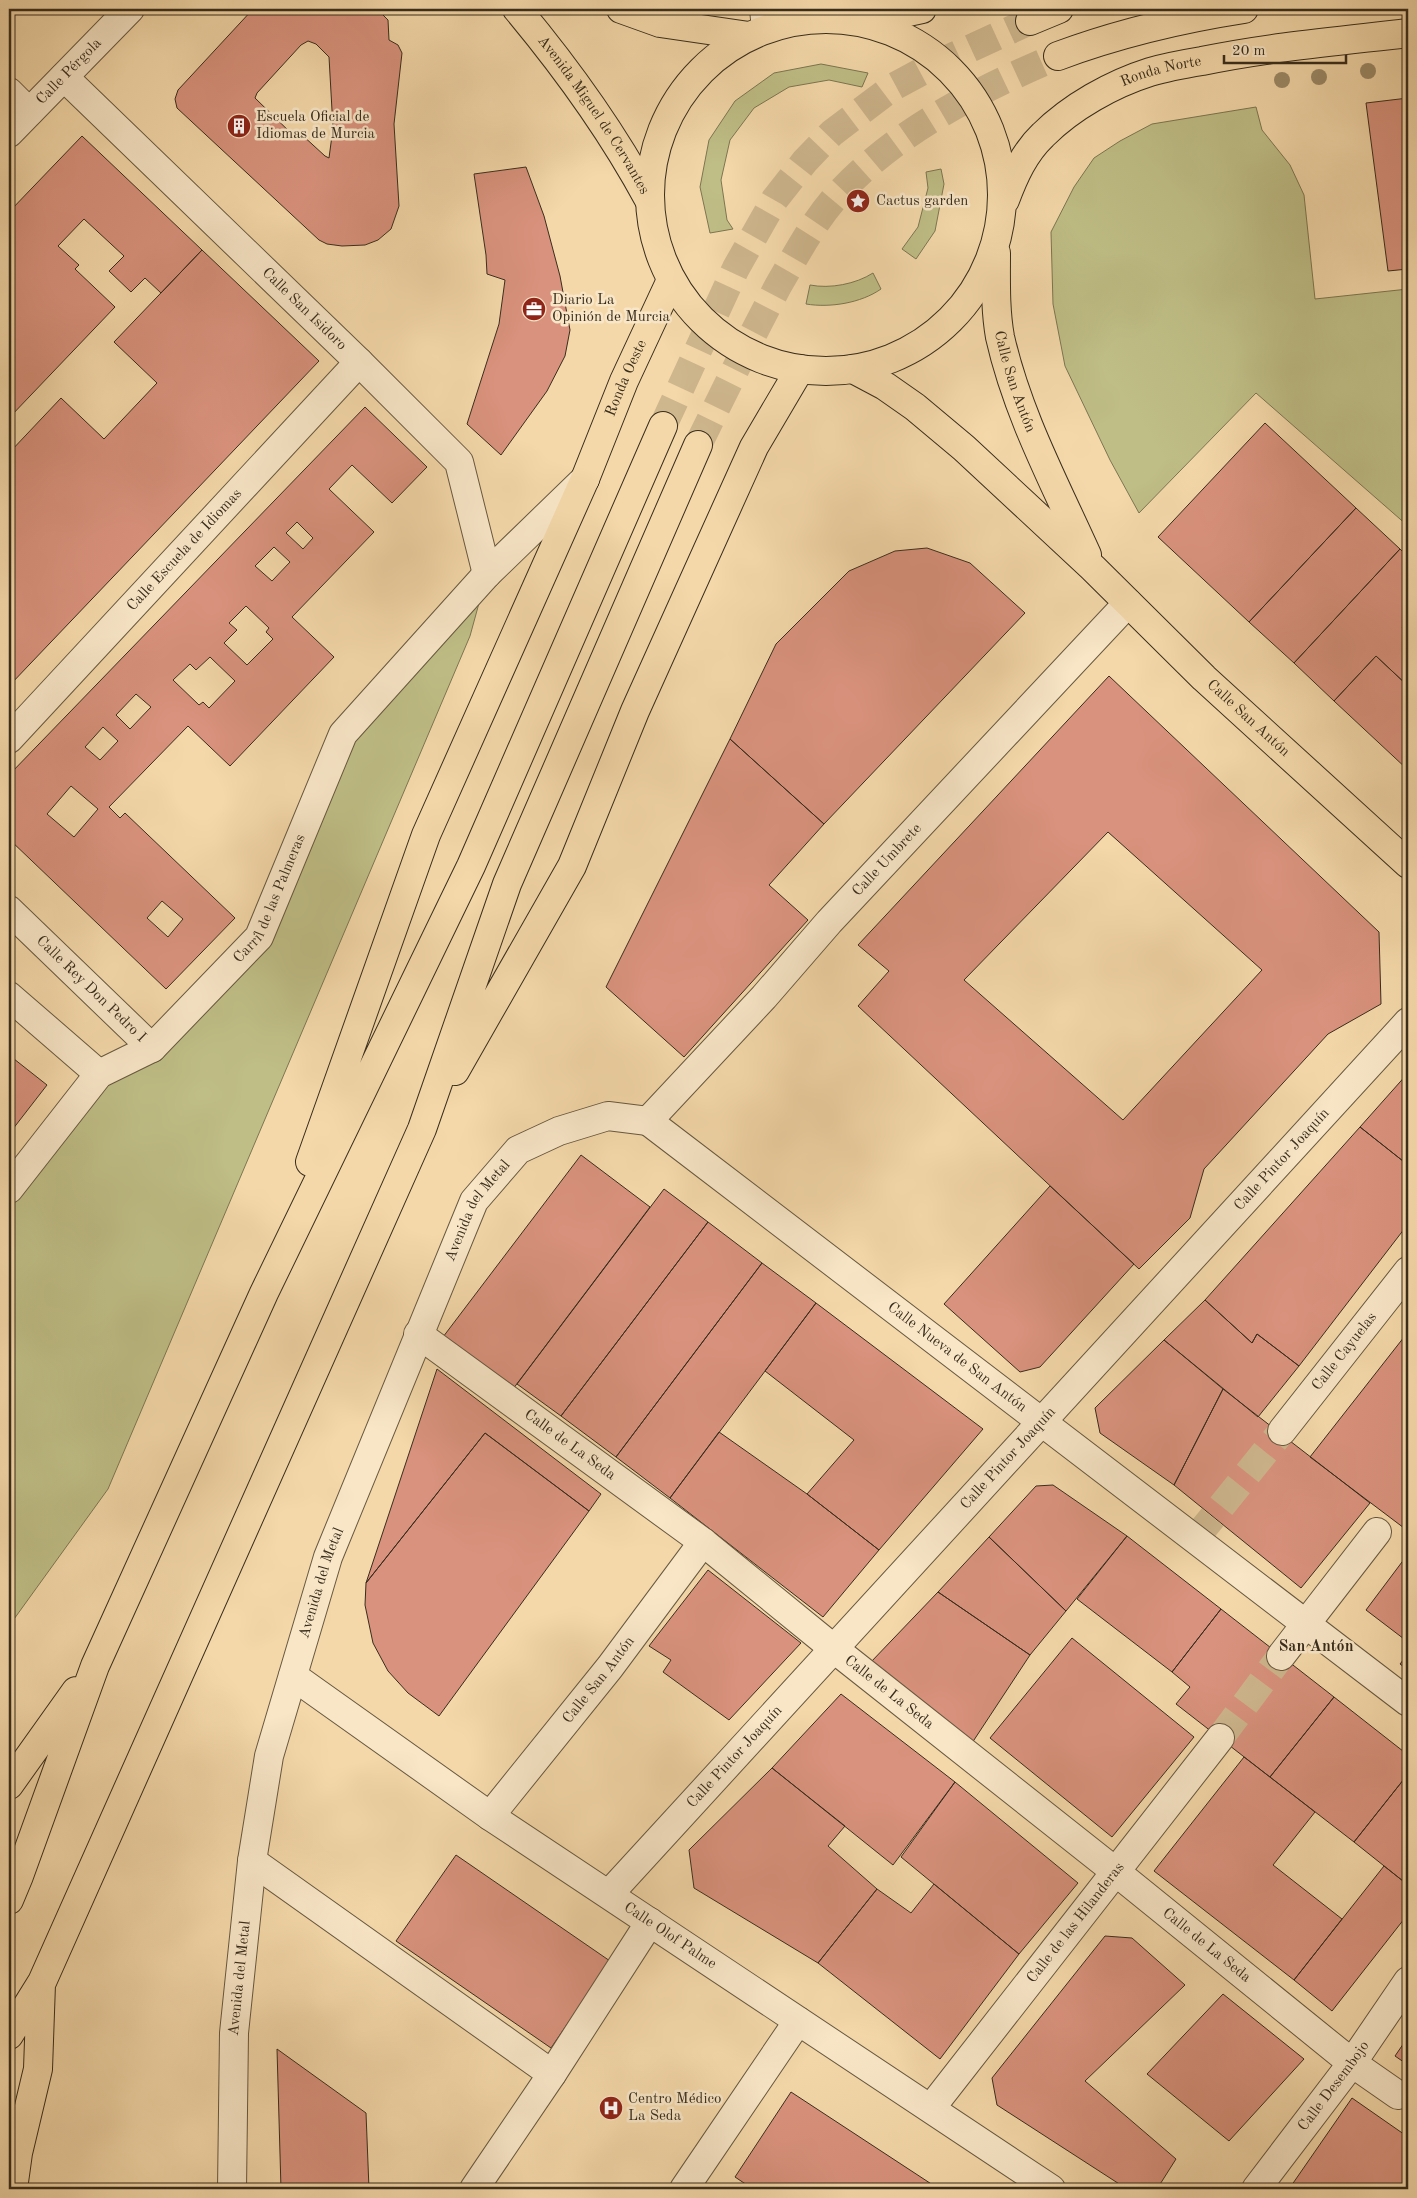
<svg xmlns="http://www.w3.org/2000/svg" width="1417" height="2198" viewBox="0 0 1417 2198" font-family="'Old Standard TT',serif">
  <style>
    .green { fill: #bfbe86; stroke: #7c7652 }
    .building { fill: #d9927d; stroke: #382d1d; fill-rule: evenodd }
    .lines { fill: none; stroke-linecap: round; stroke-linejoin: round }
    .minor-tunnel { stroke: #ceb68d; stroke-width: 28; stroke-dasharray: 28 14; stroke-linecap: butt }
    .highway-tunnel { stroke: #ceb68d; stroke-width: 28; stroke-dasharray: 28 14; stroke-linecap: butt }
    .minor-casing { stroke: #675840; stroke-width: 30 }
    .major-casing { stroke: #382d1d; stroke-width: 30 }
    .highway-casing { stroke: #382d1d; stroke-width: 30 }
    .minor { stroke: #f8e6c7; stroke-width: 28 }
    .major { stroke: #f4d8a9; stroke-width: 28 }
    .highway { stroke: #f4d8a9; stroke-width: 28 }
    .tree { fill: #9b8a68 }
    .labels { text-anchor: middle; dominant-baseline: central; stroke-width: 5; stroke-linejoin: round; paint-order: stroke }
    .street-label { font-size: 15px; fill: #382d1d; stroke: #f8e6c7 }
    .poi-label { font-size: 15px; fill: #382d1d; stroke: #f8e6c7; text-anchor: start }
    .neighbourhood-label { font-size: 16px; font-weight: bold; fill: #382d1d; stroke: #f8e6c7 }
  </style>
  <rect width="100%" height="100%" fill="#f4d8a9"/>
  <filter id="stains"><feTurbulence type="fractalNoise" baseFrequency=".004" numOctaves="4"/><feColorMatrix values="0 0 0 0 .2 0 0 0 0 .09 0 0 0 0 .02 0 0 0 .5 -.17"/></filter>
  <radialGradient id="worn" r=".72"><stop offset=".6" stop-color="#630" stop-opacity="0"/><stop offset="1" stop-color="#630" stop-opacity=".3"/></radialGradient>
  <path class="green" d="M821,64L868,73L862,87L829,80L789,87L754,108L730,140L721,180L727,220L733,229L710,233L700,187L709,140L735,101L774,73Z
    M1256,107L1262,130L1290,165L1304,195L1315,299L1408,289V405L1403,424L1408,451V526L1256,393L1139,513L1110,460L1065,366L1053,304L1051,232L1074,187L1094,158L1120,141L1152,124Z
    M941,169L944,184L935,231L916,259L902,249L918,227L928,188L926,172Z
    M873,273L881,289C861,303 830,308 806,304L810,285C830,289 856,284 873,273Z
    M487,574L470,636L108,1489L9,1626V1189L99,1074L259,937L343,734Z"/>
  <path class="building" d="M253,9H345V12H380L388,20L389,40L398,45L402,53L394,124L399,206L391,229L378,240L365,245L342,246L327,244L319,240L177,108L175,99L178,90ZM308,41L316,44L329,57L333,128L329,158L325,156L301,134L297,139L255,98L257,93L301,45Z
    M1408,98V269L1388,271L1366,103Z
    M82,136L202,250L161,293L145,278L131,292L109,271L124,256L84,219L58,246L79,265L75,269L115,307L9,418V212Z
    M526,167L544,216L560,276L570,330L565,356L547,391L501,455L467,424L499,324L505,280L487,274L486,255L474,174Z
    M202,250L319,361L9,686V453L61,398L104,439L157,383L114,342Z
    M365,407L427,467L392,503L352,465L329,489L374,532L292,617L334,657L230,766L188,726L109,807L120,818L125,813L235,918L166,989L9,839V775ZM297,522L313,538L303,549L286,533ZM274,547L290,562L272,581L255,566ZM246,606L269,628L266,632L273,639L247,665L224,643L237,630L229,623ZM210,657L235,681L209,708L203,702L199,705L173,680L190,664L196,670ZM136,694L151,707L130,729L116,715ZM103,727L118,741L100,760L85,747ZM71,786L98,809L74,837L47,814ZM162,901L183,919L168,937L147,918Z
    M1265,423L1356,508L1249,622L1158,537Z
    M1356,508L1400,549L1294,663L1249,622Z
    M927,548L970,563L1025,613L824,824L730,739L776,644L849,571L895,551Z
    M1400,549L1408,557V621L1402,628L1408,634V686L1376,656L1334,701L1294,663Z
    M1408,621V634L1402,628Z
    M1376,656L1408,686V770L1334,701Z
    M1109,676L1379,932L1381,1004L1328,1034L1204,1169L1190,1218L1139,1269L858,1006L889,971L858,945ZM1108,832L1262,970L1123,1120L964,980Z
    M730,739L824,824L769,885L808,920L684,1057L606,987Z
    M9,1055L47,1085L9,1134Z
    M1408,1073V1165L1360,1127Z
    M1360,1127L1408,1165V1224L1299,1366L1257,1334L1252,1343L1205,1300Z
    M581,1155L650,1207L513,1389L443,1337Z
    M1050,1186L1134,1264L1040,1367L1020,1372L944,1304Z
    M664,1189L708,1222L561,1416L517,1384Z
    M708,1222L762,1263L616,1457L561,1416Z
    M762,1263L816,1303L670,1498L616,1457Z
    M1205,1300L1252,1343L1257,1334L1299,1366L1258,1417L1164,1340Z
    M816,1303L983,1429L879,1550L807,1494L854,1440L765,1371Z
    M1408,1332V1531L1310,1457Z
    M1164,1340L1223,1389L1174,1485L1100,1433L1095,1408Z
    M437,1369L601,1494L589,1511L485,1433L366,1583Z
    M1223,1389L1370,1503L1301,1588L1174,1485Z
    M719,1432L807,1494L879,1550L823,1617L670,1498Z
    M485,1433L589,1511L439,1716L408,1693L388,1671L373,1643L365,1605L366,1583Z
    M1053,1485L1127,1536L1066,1611L989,1537L1036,1486Z
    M1127,1536L1221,1609L1172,1672L1077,1599Z
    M989,1537L1066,1611L1030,1655L938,1592Z
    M1408,1554V1642L1366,1610Z
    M708,1570L801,1643L729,1720L663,1672L671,1660L649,1646Z
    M938,1592L1030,1655L972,1743L870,1663Z
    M1221,1609L1334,1697L1270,1777L1176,1704L1190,1687L1172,1672Z
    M1072,1638L1194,1737L1112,1837L990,1738Z
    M1408,1654V1670L1400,1664Z
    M841,1694L955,1782L893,1865L772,1768Z
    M1334,1697L1408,1755V1774L1354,1842L1270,1777Z
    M1244,1757L1315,1812L1273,1865L1342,1919L1294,1980L1154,1871Z
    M772,1768L845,1826L828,1846L877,1889L818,1963L694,1888L689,1850Z
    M1408,1774V1885L1354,1842Z
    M955,1782L1078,1883L1019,1954L901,1857Z
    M456,1855L610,1961L551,2048L396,1941Z
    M1384,1866L1408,1885V1914L1332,2011L1294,1980Z
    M934,1884L1019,1954L940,2059L818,1963L877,1889L911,1913Z
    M1105,1936L1132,1938L1185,1985L1085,2081L1176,2159L1157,2189H1127L997,2105L992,2078Z
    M1223,1994L1304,2059L1229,2141L1147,2074Z
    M1408,2037V2065L1395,2056Z
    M277,2049L366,2113L369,2189H281Z
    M791,2092L939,2189H753L735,2177Z
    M1352,2098L1408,2137V2189H1289Z"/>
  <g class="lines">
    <path class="minor-tunnel" d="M1195,1539L1282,1431
      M1220,1738L1281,1656"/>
    <path class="highway-tunnel" d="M663,426L736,268L775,199L805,161L832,133L893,87L932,66L1030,21
      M698,445C724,392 750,339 778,286C795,257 811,226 833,200C892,133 976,91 1058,56"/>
    <g class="minor-casing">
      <g id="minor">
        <path d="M764,9L766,29"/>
        <path id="s1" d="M64,77L359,362L459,462L487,574"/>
        <path d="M9,92L29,112"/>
        <path id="s2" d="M9,133L130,9"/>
        <path id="s3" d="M9,739L359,362"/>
        <path id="s4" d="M9,910L152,1048"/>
        <path d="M9,996L99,1074"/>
        <path id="s5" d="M648,1121L1408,1702"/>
        <path id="s6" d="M648,1121L764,997L829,922L1128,603"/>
        <path id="s7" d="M9,1189L99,1074L152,1048L259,937L343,734L487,574L585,479"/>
        <path id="s8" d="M418,1334L703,1542L833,1648L1116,1872L1352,2063L1398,2095"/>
        <path id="s9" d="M1282,1431L1408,1271"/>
        <path d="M1281,1656L1377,1532"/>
        <path id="s10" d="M293,1676L490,1816L1051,2189"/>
        <path id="s11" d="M490,1816L610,1667L703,1542"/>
        <path d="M252,1861L552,2074L474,2189"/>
        <path id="s12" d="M609,1894L1408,1022"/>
        <path d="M552,2074L650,1922"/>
        <path id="s13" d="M931,2108L1220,1738"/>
        <path id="s14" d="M232,2189L234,2033L252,1861L269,1756L328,1557L474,1201L518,1150L559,1131L608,1116L648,1121"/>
        <path d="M684,2189L798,2021"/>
        <path id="s15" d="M1256,2189L1352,2063L1408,1981"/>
      </g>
    </g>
    <g class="major-casing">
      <g id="major">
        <path id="s16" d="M517,9C567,69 612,131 649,200"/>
        <path d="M621,9L660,23L749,36"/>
        <circle cx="826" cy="195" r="176"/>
        <path d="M864,20L885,17L922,9"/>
        <path id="s17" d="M1005,200C1014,176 1024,153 1043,135C1071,107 1112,84 1150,72C1167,67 1184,64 1202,61C1270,47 1339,41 1408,33"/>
        <path id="s18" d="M996,253C996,281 995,309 1000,337C1017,413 1055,484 1087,555"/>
        <path id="s19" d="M853,369L885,386L915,407L964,448L1093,568L1204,678L1408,864"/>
        <path id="s20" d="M585,479L624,381L671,280"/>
      </g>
    </g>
    <g class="highway-casing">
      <path id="highway" d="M1030,21L1059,9
        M1058,56C1120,33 1179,19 1244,9
        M455,1071L572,866L635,711L754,447L800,369
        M310,1162L426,835L585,479
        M9,1785L76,1691
        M9,1900L19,1876L95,1666L264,1293L471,866L663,426
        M9,2035L42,1982L422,1129L507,884L698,445
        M13,2189L18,2153L38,2069L41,1984"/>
    </g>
    <use href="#minor" class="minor"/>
    <use href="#major" class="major"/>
    <use href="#highway" class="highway"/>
  </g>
  <g class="tree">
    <circle cx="1368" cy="71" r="8"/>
    <circle cx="1319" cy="77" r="8"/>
    <circle cx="1282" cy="80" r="8"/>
  </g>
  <defs>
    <g id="building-disc" transform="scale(1.25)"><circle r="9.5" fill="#8f2418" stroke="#f8e6c7"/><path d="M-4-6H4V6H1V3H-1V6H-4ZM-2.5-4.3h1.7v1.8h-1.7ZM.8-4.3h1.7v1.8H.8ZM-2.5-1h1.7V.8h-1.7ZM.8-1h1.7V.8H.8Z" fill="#fff"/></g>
    <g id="sight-disc" transform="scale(1.25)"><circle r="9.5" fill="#8f2418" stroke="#f8e6c7"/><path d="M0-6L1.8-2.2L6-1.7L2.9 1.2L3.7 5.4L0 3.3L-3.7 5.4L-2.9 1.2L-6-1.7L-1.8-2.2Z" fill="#fff"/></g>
    <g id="office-disc" transform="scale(1.25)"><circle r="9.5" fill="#8f2418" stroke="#f8e6c7"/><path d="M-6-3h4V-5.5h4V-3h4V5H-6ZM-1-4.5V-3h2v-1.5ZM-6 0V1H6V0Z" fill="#fff"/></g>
    <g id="hospital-disc" transform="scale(1.25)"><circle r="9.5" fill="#8f2418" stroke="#f8e6c7"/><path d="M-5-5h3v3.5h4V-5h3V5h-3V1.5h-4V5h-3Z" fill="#fff"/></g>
  </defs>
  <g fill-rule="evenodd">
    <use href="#building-disc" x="239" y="126"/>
    <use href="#sight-disc" x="858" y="201"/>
    <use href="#office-disc" x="534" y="309"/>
    <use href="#hospital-disc" x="611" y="2108"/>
  </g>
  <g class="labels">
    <g class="street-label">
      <text stroke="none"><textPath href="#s2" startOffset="86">Calle Pérgola</textPath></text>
      <text stroke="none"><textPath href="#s17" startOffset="212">Ronda Norte</textPath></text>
      <text stroke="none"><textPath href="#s16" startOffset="131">Avenida Miguel de Cervantes</textPath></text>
      <text stroke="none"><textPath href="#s1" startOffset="334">Calle San Isidoro</textPath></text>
      <text stroke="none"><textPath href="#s20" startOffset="109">Ronda Oeste</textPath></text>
      <text stroke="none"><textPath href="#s18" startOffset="131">Calle San Antón</textPath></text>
      <text stroke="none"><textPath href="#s3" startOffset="258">Calle Escuela de Idiomas</textPath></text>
      <text stroke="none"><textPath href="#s19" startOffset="529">Calle San Antón</textPath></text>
      <text stroke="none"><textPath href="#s6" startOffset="354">Calle Umbrete</textPath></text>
      <text stroke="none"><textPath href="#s7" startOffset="398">Carril de las Palmeras</textPath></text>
      <text stroke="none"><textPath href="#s4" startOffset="114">Calle Rey Don Pedro I</textPath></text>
      <text stroke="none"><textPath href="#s12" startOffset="996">Calle Pintor Joaquín</textPath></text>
      <text stroke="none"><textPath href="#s14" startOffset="1021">Avenida del Metal</textPath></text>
      <text stroke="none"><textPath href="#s9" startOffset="101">Calle Cayuelas</textPath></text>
      <text stroke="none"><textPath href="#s5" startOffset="389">Calle Nueva de San Antón</textPath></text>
      <text stroke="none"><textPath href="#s8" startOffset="188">Calle de La Seda</textPath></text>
      <text stroke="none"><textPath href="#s12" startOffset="591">Calle Pintor Joaquín</textPath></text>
      <text stroke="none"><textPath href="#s14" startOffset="616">Avenida del Metal</textPath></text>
      <text stroke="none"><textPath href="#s11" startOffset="174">Calle San Antón</textPath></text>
      <text stroke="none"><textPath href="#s8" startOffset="592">Calle de La Seda</textPath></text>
      <text stroke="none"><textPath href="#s12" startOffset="186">Calle Pintor Joaquín</textPath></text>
      <text stroke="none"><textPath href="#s13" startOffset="235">Calle de las Hilanderas</textPath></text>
      <text stroke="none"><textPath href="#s10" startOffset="458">Calle Olof Palme</textPath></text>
      <text stroke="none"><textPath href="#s8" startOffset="998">Calle de La Seda</textPath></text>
      <text stroke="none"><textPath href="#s14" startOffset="211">Avenida del Metal</textPath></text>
      <text stroke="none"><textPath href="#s15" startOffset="129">Calle Desembojo</textPath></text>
    </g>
    <g class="poi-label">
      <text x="256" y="117">Escuela Oficial de<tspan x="256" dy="17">Idiomas de Murcia</tspan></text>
      <text x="876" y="201">Cactus garden</text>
      <text x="552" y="300">Diario La<tspan x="552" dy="17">Opinión de Murcia</tspan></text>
      <text x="628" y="2099">Centro Médico<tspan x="628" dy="17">La Seda</tspan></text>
    </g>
    <g class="neighbourhood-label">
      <text x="1316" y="1647">San Antón</text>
    </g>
  </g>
  <rect width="1417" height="2198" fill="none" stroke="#f4d8a9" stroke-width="30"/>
  <rect x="10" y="10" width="1397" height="2178" fill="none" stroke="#382d1d" stroke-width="2.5"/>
  <rect x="15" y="15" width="1387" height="2168" fill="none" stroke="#382d1d"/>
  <path d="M1224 55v8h122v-8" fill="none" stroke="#382d1d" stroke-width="2.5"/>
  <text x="1232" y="55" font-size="15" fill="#382d1d" stroke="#f8e6c7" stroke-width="4" paint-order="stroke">20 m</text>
  <rect width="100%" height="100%" filter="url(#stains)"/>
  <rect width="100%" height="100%" fill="url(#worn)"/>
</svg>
